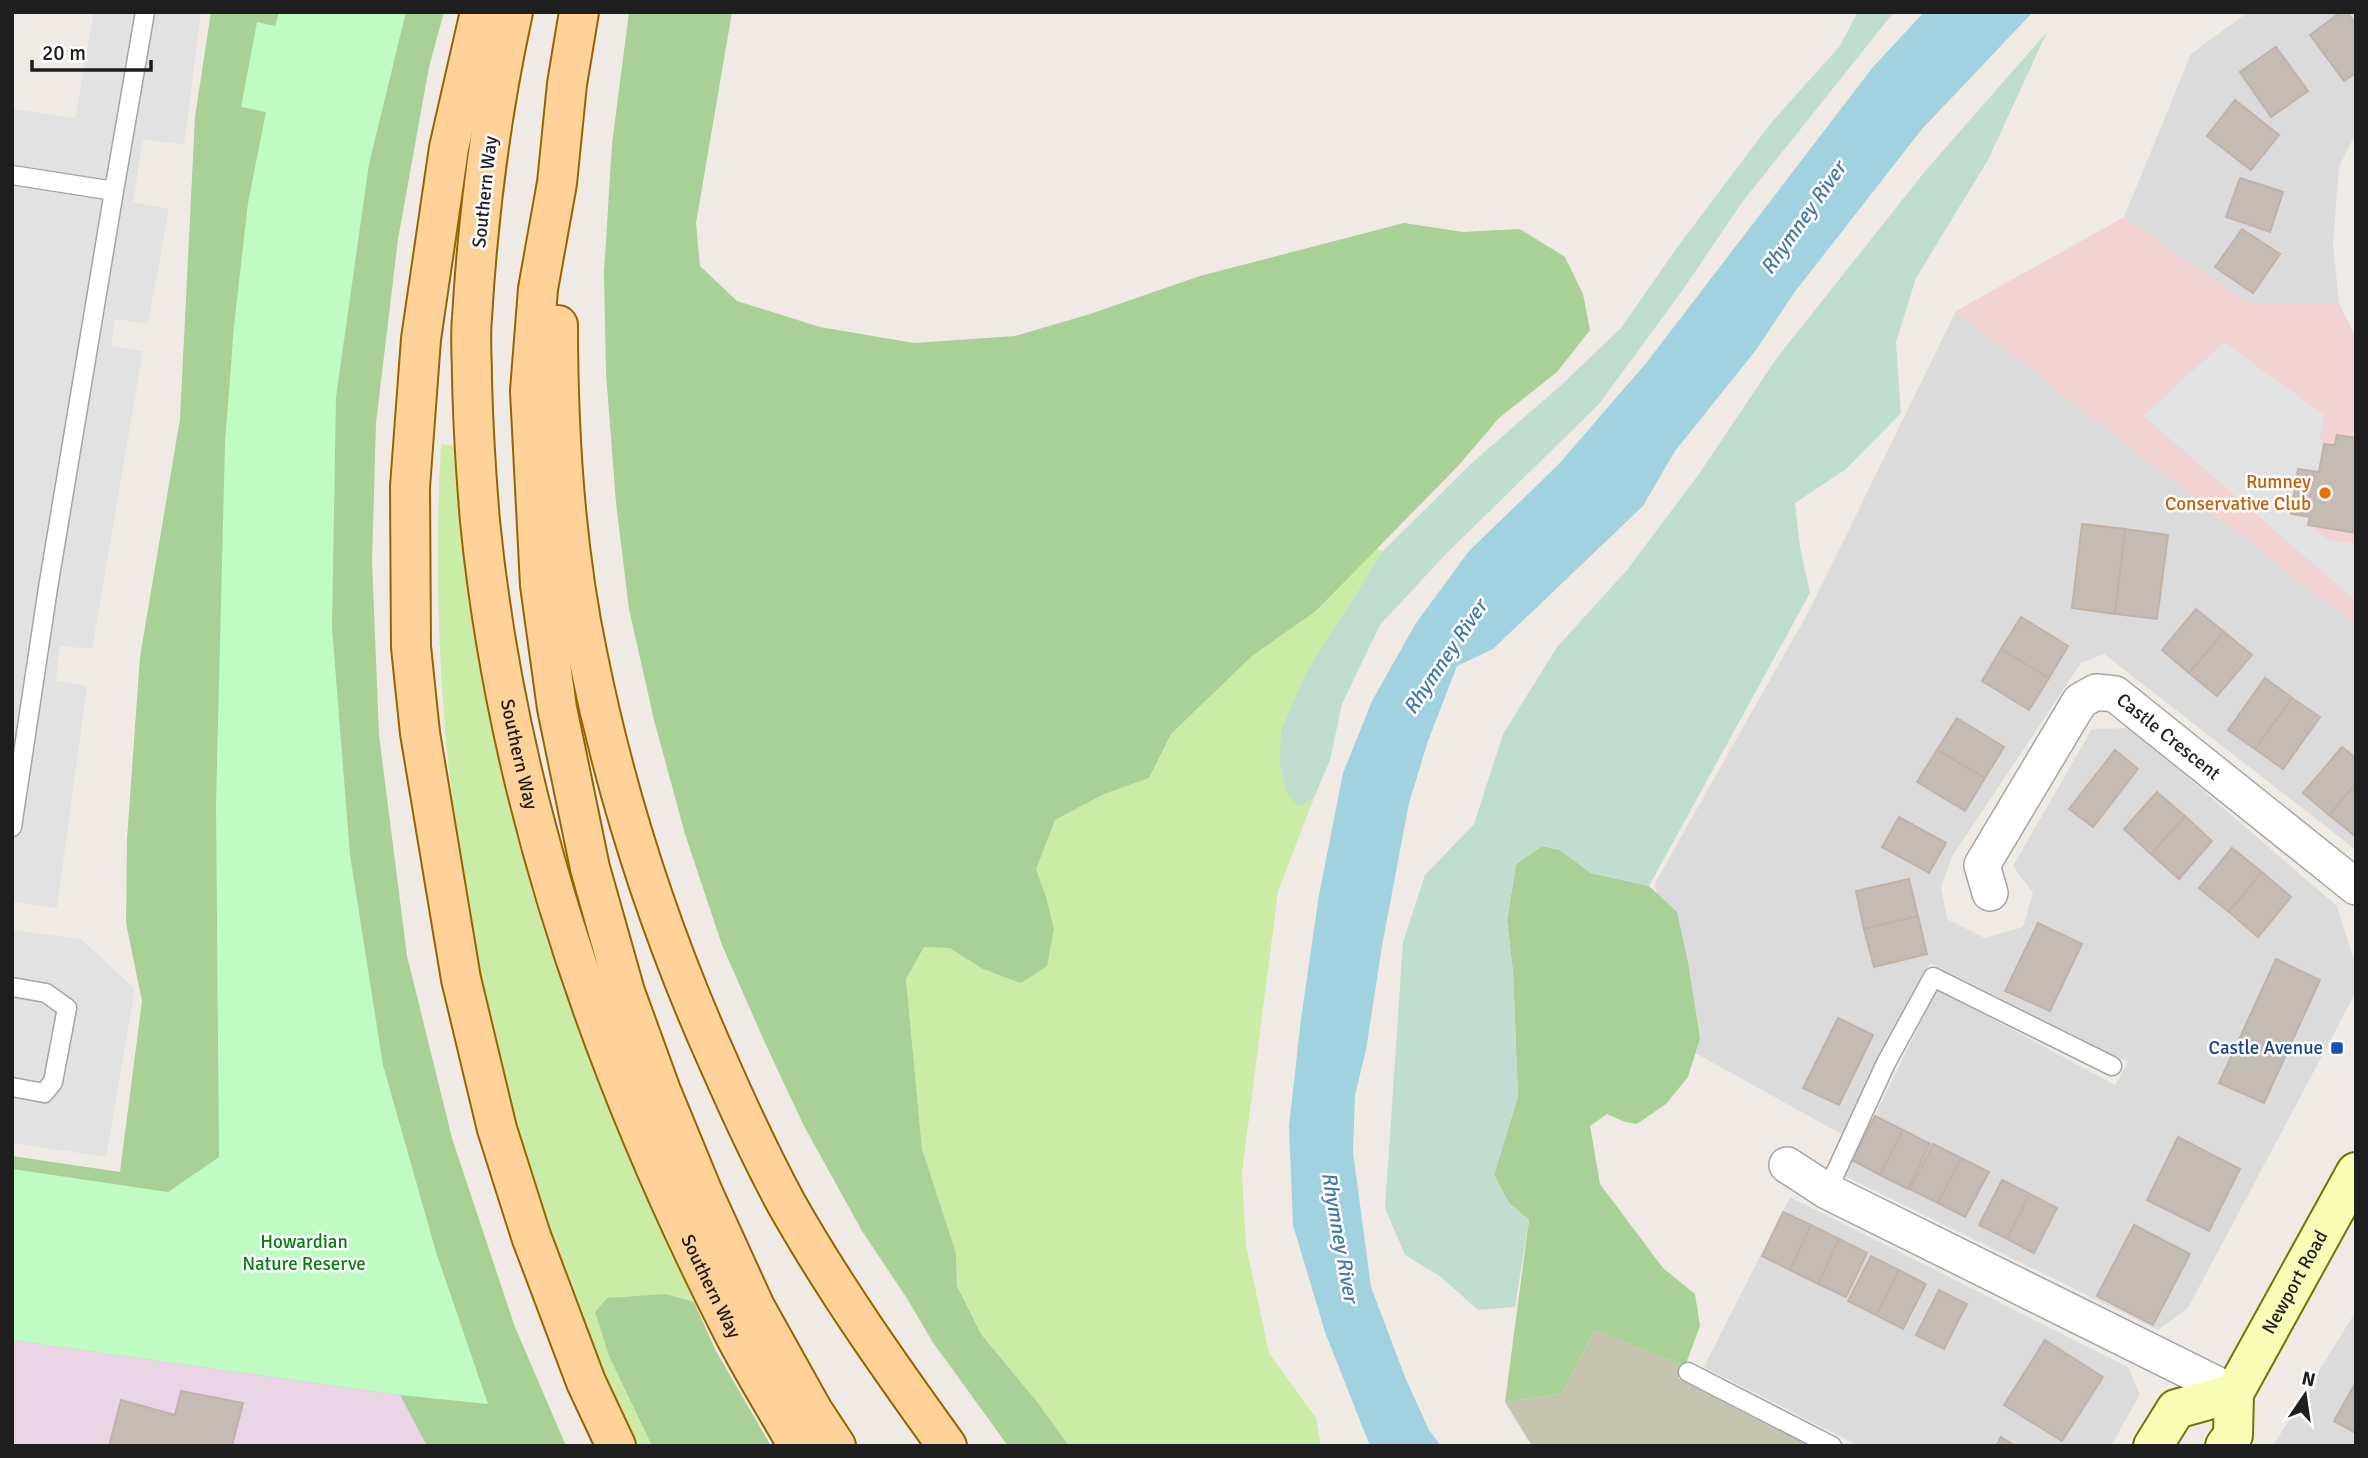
<svg xmlns="http://www.w3.org/2000/svg" width="2368" height="1458" viewBox="0 0 2368 1458" font-family="Signika,sans-serif">
  <style>
    .residential { fill: #dcdbdb }
    .commercial { fill: #f1d3d2 }
    .industrial { fill: #e9d5e5 }
    .construction { fill: #c4c4af }
    .grass { fill: #caeca7 }
    .forest { fill: #a8d097 }
    .wetland { fill: #c0ded0 }
    .park { fill: #bffbc3 }
    .parking { fill: #e2e2e2 }
    .water { fill: #a2d2df }
    .building { fill: #c4bbb3; stroke: #c2b1a5; stroke-width: 2 }
    .lines { fill: none; stroke-linecap: round; stroke-linejoin: round }
    .lane-casing { stroke: #a5a5a5; stroke-width: 21 }
    .street-casing { stroke: #a5a5a5; stroke-width: 38 }
    .secondary-casing { stroke: #6d7901; stroke-width: 42 }
    .primary-casing { stroke: #986400; stroke-width: 42 }
    .lane { stroke: #fff; stroke-width: 18 }
    .street { stroke: #fff; stroke-width: 35 }
    .secondary { stroke: #f9fcb5; stroke-width: 38 }
    .primary { stroke: #ffd299; stroke-width: 38 }
    .food-dot { fill: #e8710a; stroke: #fff; stroke-width: 2.5 }
    .transit-dot { fill: #1a4fb4; stroke: #fff; stroke-width: 2.5 }
    .labels { text-anchor: middle; dominant-baseline: central; stroke-width: 5; stroke-linejoin: round; paint-order: stroke }
    .street-label { font-size: 19px; fill: #1e1e1e; stroke: #fff }
    .food-label { font-size: 19px; fill: #c56008; stroke: #fff; text-anchor: end }
    .transit-label { font-size: 19px; fill: #164399; stroke: #fff; text-anchor: end }
    .park-label { font-size: 19px; fill: #078010; stroke: #fff }
    .water-label { font-size: 21px; font-style: italic; fill: #4478a9; stroke: #fff }
  </style>
  <rect width="100%" height="100%" fill="#efebe4"/>
  <path class="residential" d="M2248,12H2356V133L2339,167L2333,243L2339,303L2250,304L2124,217L2191,54Z
    M1956,311L2356,626V850L2104,654L2081,663L1953,855L1941,887L1947,919L1985,938L2023,927L2033,893L2013,866L2092,729L2130,728L2337,906L2356,967V992L2188,1308L2158,1330L1845,1176L1937,989L2115,1085L2128,1062L1930,963L1841,1134L1688,1049L1655,883L1809,611Z
    M1790,1197L2128,1367L2140,1394L2111,1446H1859L1704,1367Z
    M2356,1311V1446H2273Z"/>
  <path class="commercial" d="M2124,217L2250,304L2339,303L2356,337V626L1956,311Z"/>
  <path class="industrial" d="M12,1340L400,1395L427,1446H12Z"/>
  <path class="construction" d="M1595,1330L1685,1366L1678,1378L1816,1446H1532L1505,1402L1562,1393Z"/>
  <path class="grass" d="M441,444L455,446C458,558 477,668 502,776C518,843 536,909 559,974C598,1086 647,1194 694,1302L666,1294L595,1312L609,1356L652,1446H638C490,1135 422,788 441,444Z
    M1376,549L1383,551L1307,671L1298,807L1314,798L1278,891L1242,1173L1246,1245L1269,1353L1316,1418L1321,1446H1069L1038,1403L981,1334L957,1286L956,1253L922,1149L906,979L924,947L950,948L981,968L1046,897L1035,869L1055,820L1104,794L1149,778L1171,734L1252,656L1316,611Z"/>
  <path class="forest" d="M211,12H444L429,67L398,239L376,423L372,561L379,735L407,956L452,1138L515,1327L566,1446H427L400,1395L12,1340V1156L120,1172L142,1001L126,923L127,839L140,657L180,419L195,117Z
    M629,12H732L696,223L700,266L737,301L820,327L914,343L1015,336L1090,314L1200,276L1404,223L1463,232L1520,229L1565,257L1583,294L1590,330L1557,372L1499,418L1458,466L1316,611L1252,656L1171,734L1149,778L1104,794L1055,820L1036,869L1046,897L1054,929L1047,966L1021,983L981,968L950,948L924,947L906,979L922,1149L956,1253L957,1286L981,1334L1038,1403L1069,1446H1008L932,1341L908,1300L862,1231L804,1126L765,1043L722,945L685,834L654,720L629,609L616,503L606,373L604,272L612,144Z
    M1542,846L1560,850L1591,873L1649,886L1677,912L1688,962L1700,1038L1688,1077L1666,1104L1637,1124L1625,1122L1607,1114L1590,1126L1600,1184L1663,1268L1695,1294L1700,1326L1685,1366L1595,1330L1562,1393L1505,1402L1529,1220L1509,1203L1494,1175L1518,1096L1513,973L1507,920L1516,864Z
    M666,1294L694,1302L716,1351L771,1446H652L609,1356L595,1312L607,1298Z"/>
  <path class="wetland" d="M1858,12H1894L1743,201L1682,291L1599,404L1446,554L1380,625L1342,704L1330,760L1314,798L1298,807L1286,791L1280,763L1281,730L1307,671L1383,551L1474,461L1559,387L1621,328L1676,249L1770,124L1839,47Z
    M2047,32L1988,160L1916,278L1896,342L1901,413L1846,469L1795,503L1800,547L1810,593L1649,886L1591,873L1560,850L1542,846L1516,864L1507,920L1513,973L1518,1096L1494,1175L1509,1203L1529,1220L1515,1307L1478,1310L1441,1277L1405,1255L1385,1208L1403,942L1425,875L1474,824L1503,734L1557,647L1627,570L1699,474L1776,359L1926,170Z"/>
  <path class="park" d="M279,12H406L369,164L336,397L332,627L350,855L383,1065L436,1252L488,1404L400,1395L12,1340V1169L168,1192L219,1157L216,804L225,442L234,326L248,203L266,112L241,107L257,22L275,26Z"/>
  <path class="parking" d="M94,12H201L184,145L143,139L133,202L169,209L148,324L115,319L111,346L143,351L92,649L60,646L56,680L87,686L57,908L13,902L12,904V109L75,118Z
    M2224,342L2324,415L2320,439L2324,444L2319,472L2298,469L2291,513L2310,517L2308,525L2329,540L2356,544V601L2144,416Z
    M12,930L81,939L135,989L106,1157L12,1143Z"/>
  <path class="water" d="M1924,12H2033L1922,129L1794,293L1756,350L1675,451L1643,506L1493,649L1457,666L1428,741L1409,803L1382,946L1366,1050L1355,1095L1353,1152L1371,1287L1405,1377L1429,1430L1441,1446H1370L1325,1332L1293,1225L1289,1126L1301,1019L1319,895L1343,773L1372,701L1416,623L1469,551L1558,465L1647,362L1873,67Z"/>
  <path class="building" d="M2341,12H2347L2356,24V73L2344,81L2310,35Z
    M2276,47L2308,91L2271,117L2240,72Z
    M2235,100L2279,135L2251,170L2207,136Z
    M2240,178L2283,192L2270,232L2226,217Z
    M2242,229L2280,254L2253,293L2215,267Z
    M2337,435L2356,438V533L2308,525L2310,517L2291,514L2298,469L2319,472L2324,444L2335,445Z
    M2082,524L2125,529L2115,614L2072,608Z
    M2125,529L2168,535L2157,619L2115,614Z
    M2196,609L2224,632L2189,673L2162,650Z
    M2021,617L2068,646L2049,678L2001,649Z
    M2224,632L2252,655L2217,696L2189,673Z
    M2001,649L2049,678L2029,710L1982,681Z
    M2265,678L2292,698L2255,749L2228,730Z
    M2292,698L2320,717L2283,769L2255,749Z
    M1957,718L2004,747L1985,778L1937,750Z
    M2342,747L2356,758V783L2329,815L2303,793Z
    M1937,750L1985,778L1965,811L1917,782Z
    M2115,750L2138,769L2093,827L2069,809Z
    M2356,783V835L2355,836L2329,815Z
    M2157,792L2185,816L2151,854L2124,829Z
    M2185,816L2212,841L2179,879L2151,854Z
    M1899,817L1946,843L1929,873L1882,847Z
    M2232,848L2262,872L2229,912L2199,888Z
    M2262,872L2291,897L2258,937L2229,912Z
    M1909,879L1918,916L1864,929L1856,891Z
    M1918,916L1927,954L1874,967L1864,929Z
    M2038,923L2082,944L2050,1011L2005,991Z
    M2276,959L2320,980L2264,1103L2219,1083Z
    M1838,1018L1873,1035L1839,1105L1803,1088Z
    M1875,1116L1903,1130L1880,1175L1852,1160Z
    M1903,1130L1930,1144L1908,1189L1880,1175Z
    M2178,1137L2240,1169L2209,1231L2147,1200Z
    M1933,1144L1961,1158L1938,1203L1910,1189Z
    M1961,1158L1989,1172L1965,1217L1938,1203Z
    M2002,1180L2030,1194L2007,1239L1979,1225Z
    M2030,1194L2057,1208L2034,1253L2007,1239Z
    M1783,1212L1811,1225L1790,1270L1762,1256Z
    M1811,1225L1839,1239L1818,1284L1790,1270Z
    M2134,1225L2190,1254L2153,1325L2097,1296Z
    M1839,1239L1867,1253L1846,1297L1818,1284Z
    M1871,1256L1899,1270L1876,1315L1848,1301Z
    M1899,1270L1926,1284L1903,1329L1876,1315Z
    M1939,1290L1967,1304L1944,1349L1916,1335Z
    M2045,1340L2103,1377L2062,1441L2004,1405Z
    M2356,1382V1433L2334,1421Z
    M181,1391L243,1403L232,1446H109L121,1400L175,1415Z
    M2001,1437L2015,1446H1996Z"/>
  <g class="lines">
    <g class="lane-casing">
      <path id="lane" d="M12,175L114,191L145,12
        M12,827L48,588L114,191
        M12,987L46,993L67,1008L53,1082L44,1093L12,1087
        M1827,1191L1886,1063L1933,977L2112,1066
        M1688,1372L1832,1446"/>
    </g>
    <g class="street-casing">
      <g id="street">
        <path id="s1" d="M1990,893L1982,865L2080,701L2096,692L2115,694L2356,887"/>
        <path d="M1787,1165L1827,1191L2234,1393"/>
      </g>
    </g>
    <g class="secondary-casing">
      <g id="secondary">
        <path d="M2153,1446L2176,1409L2234,1393"/>
        <path id="s2" d="M2225,1446L2233,1435L2234,1393L2356,1172"/>
      </g>
    </g>
    <g class="primary-casing">
      <g id="primary">
        <path d="M480,12L449,148L421,339L410,487L411,647L420,733L461,979L497,1129L531,1236L586,1382L616,1446"/>
        <path id="s3" d="M513,12C491,113 478,215 472,318C470,338 472,358 472,378C473,426 476,473 480,521C508,803 603,1076 731,1328C751,1368 776,1407 798,1446"/>
        <path d="M579,12L567,84L557,183L538,289L530,391L540,585L557,708L590,868L625,992L661,1091L703,1193L755,1307L813,1411L836,1446"/>
        <path d="M558,325C558,435 565,549 588,657C616,795 660,932 718,1061C739,1109 761,1157 786,1203C834,1288 890,1367 947,1446"/>
      </g>
    </g>
    <use href="#lane" class="lane"/>
    <use href="#street" class="street"/>
    <use href="#secondary" class="secondary"/>
    <use href="#primary" class="primary"/>
  </g>
  <circle class="food-dot" cx="2325" cy="493" r="7"/>
  <rect class="transit-dot" x="2330" y="1041" width="14" height="14" rx="3.5"/>
  <g class="labels">
    <g class="street-label">
      <text transform="translate(485 192) rotate(-84)">Southern Way</text>
      <text stroke="none"><textPath href="#s1" startOffset="326">Castle Crescent</textPath></text>
      <text stroke="none"><textPath href="#s3" startOffset="749">Southern Way</textPath></text>
      <text stroke="none"><textPath href="#s2" startOffset="182">Newport Road</textPath></text>
      <text stroke="none"><textPath href="#s3" startOffset="1316">Southern Way</textPath></text>
    </g>
    <g class="food-label">
      <text x="2311" y="482">Rumney<tspan x="2311" dy="22">Conservative Club</tspan></text>
    </g>
    <g class="transit-label">
      <text x="2323" y="1048">Castle Avenue</text>
    </g>
    <g class="park-label">
      <text x="304" y="1242">Howardian<tspan x="304" dy="22">Nature Reserve</tspan></text>
    </g>
    <g class="water-label">
      <text transform="translate(1803 218) rotate(-55)">Rhymney River</text>
      <text transform="translate(1445 657) rotate(-56)">Rhymney River</text>
      <text transform="translate(1340 1237) rotate(80)">Rhymney River</text>
    </g>
  </g>
  <rect width="2368" height="1458" fill="none" stroke="#1e1e1e" stroke-width="28"/>
  <g transform="translate(2305 1395) rotate(13)" stroke="#ffffff" stroke-width="5" paint-order="stroke">
  <path d="M0-5L12 26L0 18L-12 26Z" fill="#1e1e1e"/>
  <text y="-10" font-size="19" font-weight="bold" text-anchor="middle" fill="#1e1e1e">N</text>
  </g>
  <path d="M32 60v10h119v-10" fill="none" stroke="#1e1e1e" stroke-width="3.5"/>
  <text x="42" y="60" font-size="21" fill="#1e1e1e" stroke="#ffffff" stroke-width="5" paint-order="stroke">20 m</text>
</svg>
